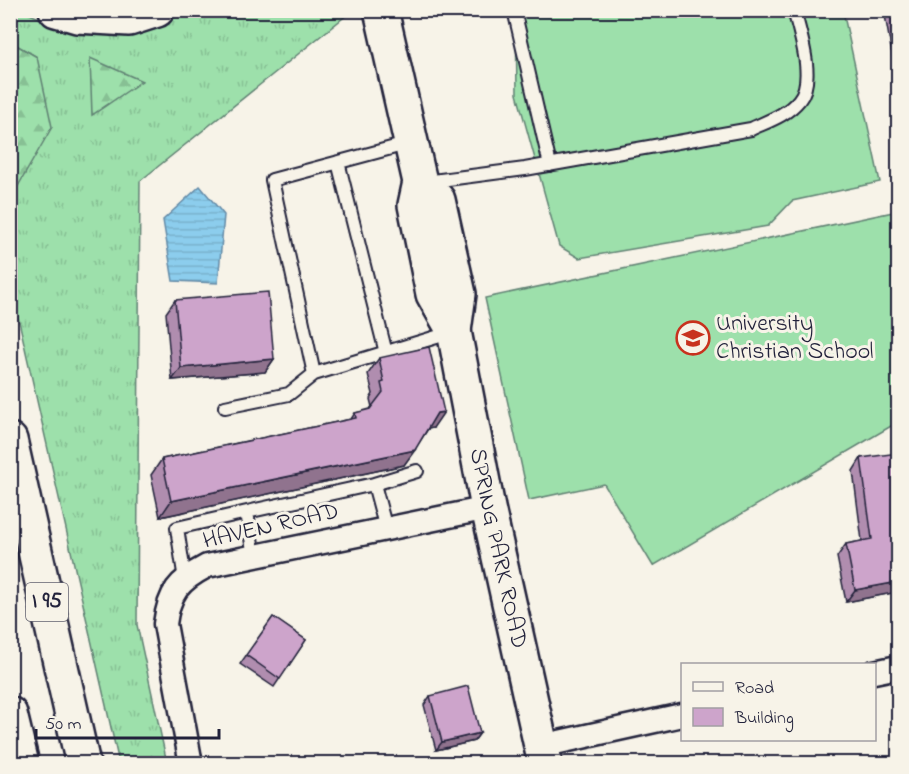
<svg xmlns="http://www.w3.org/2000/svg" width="909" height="774" viewBox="0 0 909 774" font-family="'Indie Flower',sans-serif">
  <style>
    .grass { fill: url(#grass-tufts); stroke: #608173; stroke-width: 1.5 }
    .forest { fill: url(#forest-firs); stroke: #608173; stroke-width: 1.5 }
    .pitch { fill: #9de0ab; stroke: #608173; stroke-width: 1.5 }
    .water { fill: url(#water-rules); stroke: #6289a6; stroke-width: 1.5 }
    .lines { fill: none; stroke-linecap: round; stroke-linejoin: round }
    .lane-casing { stroke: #22223b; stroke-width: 16 }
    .street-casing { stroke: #22223b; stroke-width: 27 }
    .primary-casing { stroke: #22223b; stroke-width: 38 }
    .highway-casing { stroke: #22223b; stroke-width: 38 }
    .lane { stroke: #f7f3e8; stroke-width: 12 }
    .street { stroke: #f7f3e8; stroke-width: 22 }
    .primary { stroke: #f7f3e8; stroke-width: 33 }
    .highway { stroke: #f7f3e8; stroke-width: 33 }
    .wall { fill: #b08daf; stroke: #22223b; stroke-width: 1.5 }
    .shaded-wall { fill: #90738e; stroke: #22223b; stroke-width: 1.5 }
    .building { fill: #cda4cb; stroke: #22223b; stroke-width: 1.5 }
    .labels { text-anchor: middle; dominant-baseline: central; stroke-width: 6; stroke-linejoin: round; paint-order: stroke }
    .shield { fill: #f7f3e8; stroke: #62616f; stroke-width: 1.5 }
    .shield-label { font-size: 22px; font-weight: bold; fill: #22223b }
    .poi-label { font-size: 24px; fill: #22223b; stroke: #f7f3e8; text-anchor: start }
    .street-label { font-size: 24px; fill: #22223b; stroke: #f7f3e8 }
  </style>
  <defs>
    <pattern id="grass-tufts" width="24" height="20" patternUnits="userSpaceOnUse" patternTransform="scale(1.5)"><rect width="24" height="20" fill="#9de0ab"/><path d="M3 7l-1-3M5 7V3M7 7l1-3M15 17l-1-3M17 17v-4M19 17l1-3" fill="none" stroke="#87c094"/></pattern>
    <pattern id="forest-firs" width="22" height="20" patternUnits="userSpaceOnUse" patternTransform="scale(1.5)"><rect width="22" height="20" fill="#9de0ab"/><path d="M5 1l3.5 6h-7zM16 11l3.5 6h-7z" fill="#87c094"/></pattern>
    <pattern id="water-rules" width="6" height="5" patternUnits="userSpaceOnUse" patternTransform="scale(1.5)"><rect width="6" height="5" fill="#8ccded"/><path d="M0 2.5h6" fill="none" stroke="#78b0cc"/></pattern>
  </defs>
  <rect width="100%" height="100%" fill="#f7f3e8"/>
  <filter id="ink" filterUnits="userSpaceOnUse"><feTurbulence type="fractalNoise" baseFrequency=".0167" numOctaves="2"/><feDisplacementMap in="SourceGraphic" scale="12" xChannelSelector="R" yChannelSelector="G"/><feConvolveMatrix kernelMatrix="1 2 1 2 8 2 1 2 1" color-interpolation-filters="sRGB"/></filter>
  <g filter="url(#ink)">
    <path class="grass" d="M11,11H23L60,27L131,29L199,11H347L348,14L140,181L137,625L167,763H119L11,286L10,162L18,185L37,57L11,42Z"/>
    <path class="forest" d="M11,42L37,57L52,127L18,186L11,162Z
      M90,58L142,81L92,115Z"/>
    <path class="pitch" d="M516,11H843L880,182L792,201L768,226L579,258L559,246L517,94Z
      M898,211V422L653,566L604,484L529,500L485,298Z"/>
    <path class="water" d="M200,186L224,215L218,283L173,281L163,220Z"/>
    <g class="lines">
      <g class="lane-casing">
        <path id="lane" d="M514,10L550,165
          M338,162L386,353
          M425,182L525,169L751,129C768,121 787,115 799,100C816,80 800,34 794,10
          M314,374L272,180L410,143
          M225,407L289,394L314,374L453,332
          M374,484L417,471
          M254,557L247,512L374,484L386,529
          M185,580L177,528L247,512"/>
      </g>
      <g class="street-casing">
        <path id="street" d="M874,672L898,667
          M541,746L682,715
          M191,764L165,624C169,593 178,581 207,566L488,508"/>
      </g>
      <g class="primary-casing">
        <g id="primary">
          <path id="s1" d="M381,10L420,182L415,205L433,294L454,331L488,508L545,764"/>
          <path d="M420,182L438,200L459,294L454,331"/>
        </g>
      </g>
      <g class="highway-casing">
        <path id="highway" d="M56,10L77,16L129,19L157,10
          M10,440L83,764
          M10,714L22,764"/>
      </g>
      <use href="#lane" class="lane"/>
      <use href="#street" class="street"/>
      <use href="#primary" class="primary"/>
      <use href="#highway" class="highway"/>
    </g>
    <path class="wall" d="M884,10H898V87Z
      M175,300L274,359L265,372L172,380L166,313Z
      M379,358L433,428L428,429L404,465L160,517L151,475L162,459L351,419L355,413L370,410L372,407L370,399L373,394L368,374Z
      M861,458L898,592L846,602L837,557L846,544L862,541L853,471Z
      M273,617L306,640L274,687L240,664Z
      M430,696L480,733L474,741L436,750L424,705Z"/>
    <path class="shaded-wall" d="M274,359L265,372L172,380L181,368Z
      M444,412L433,428L426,429L437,413Z
      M415,450L404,465L160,517L171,501Z
      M898,582V592L846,602L855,590Z
      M480,733L474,741L436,750L442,742Z"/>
    <path class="building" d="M268,292L274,359L181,368L175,300Z
      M429,347L444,412L437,413L415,450L171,501L162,459L356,418L355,413L370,409L383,392L381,383L384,382L379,358Z
      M898,453V582L855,590L846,544L872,539L861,458Z
      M273,617L306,640L280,679L246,655Z
      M468,686L480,733L442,742L430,696Z"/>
  </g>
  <defs>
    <g id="school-ring" transform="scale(1.725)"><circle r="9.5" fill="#f7f3e8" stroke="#c8321e" stroke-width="1.5"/><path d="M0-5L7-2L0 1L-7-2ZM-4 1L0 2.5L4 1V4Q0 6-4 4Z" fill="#c8321e"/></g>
  </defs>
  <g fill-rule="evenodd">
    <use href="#school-ring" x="693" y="338"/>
  </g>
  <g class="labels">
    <rect class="shield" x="26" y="583" width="42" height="38" rx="4.5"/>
    <g class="shield-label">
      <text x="47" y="602">I 95</text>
    </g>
    <g class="poi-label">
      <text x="716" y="324">University<tspan x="716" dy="28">Christian School</tspan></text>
    </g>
    <g class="street-label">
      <text transform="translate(271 527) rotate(-13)">HAVEN ROAD</text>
      <text stroke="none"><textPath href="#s1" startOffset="555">SPRING PARK ROAD</textPath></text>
    </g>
  </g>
  <rect width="909" height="774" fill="none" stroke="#f7f3e8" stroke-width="36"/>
  <rect x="18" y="18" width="873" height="738" fill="none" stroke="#22223b" stroke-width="2" filter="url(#ink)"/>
  <rect x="681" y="663" width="195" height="78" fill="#f7f3e8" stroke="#a29fa3" stroke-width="1.5"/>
  <rect x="693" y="682" width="30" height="9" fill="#f7f3e8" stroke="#a29fa3" stroke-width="1.5"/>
  <text x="735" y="693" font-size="18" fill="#22223b">Road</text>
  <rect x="693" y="708" width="30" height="18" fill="#cda4cb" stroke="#a29fa3" stroke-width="1.5"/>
  <text x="735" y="723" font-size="18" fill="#22223b">Building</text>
  <path d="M36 729v9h183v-9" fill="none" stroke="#22223b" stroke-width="3"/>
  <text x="45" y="729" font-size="18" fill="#22223b" stroke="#f7f3e8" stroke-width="4.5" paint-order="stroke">50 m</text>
</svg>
